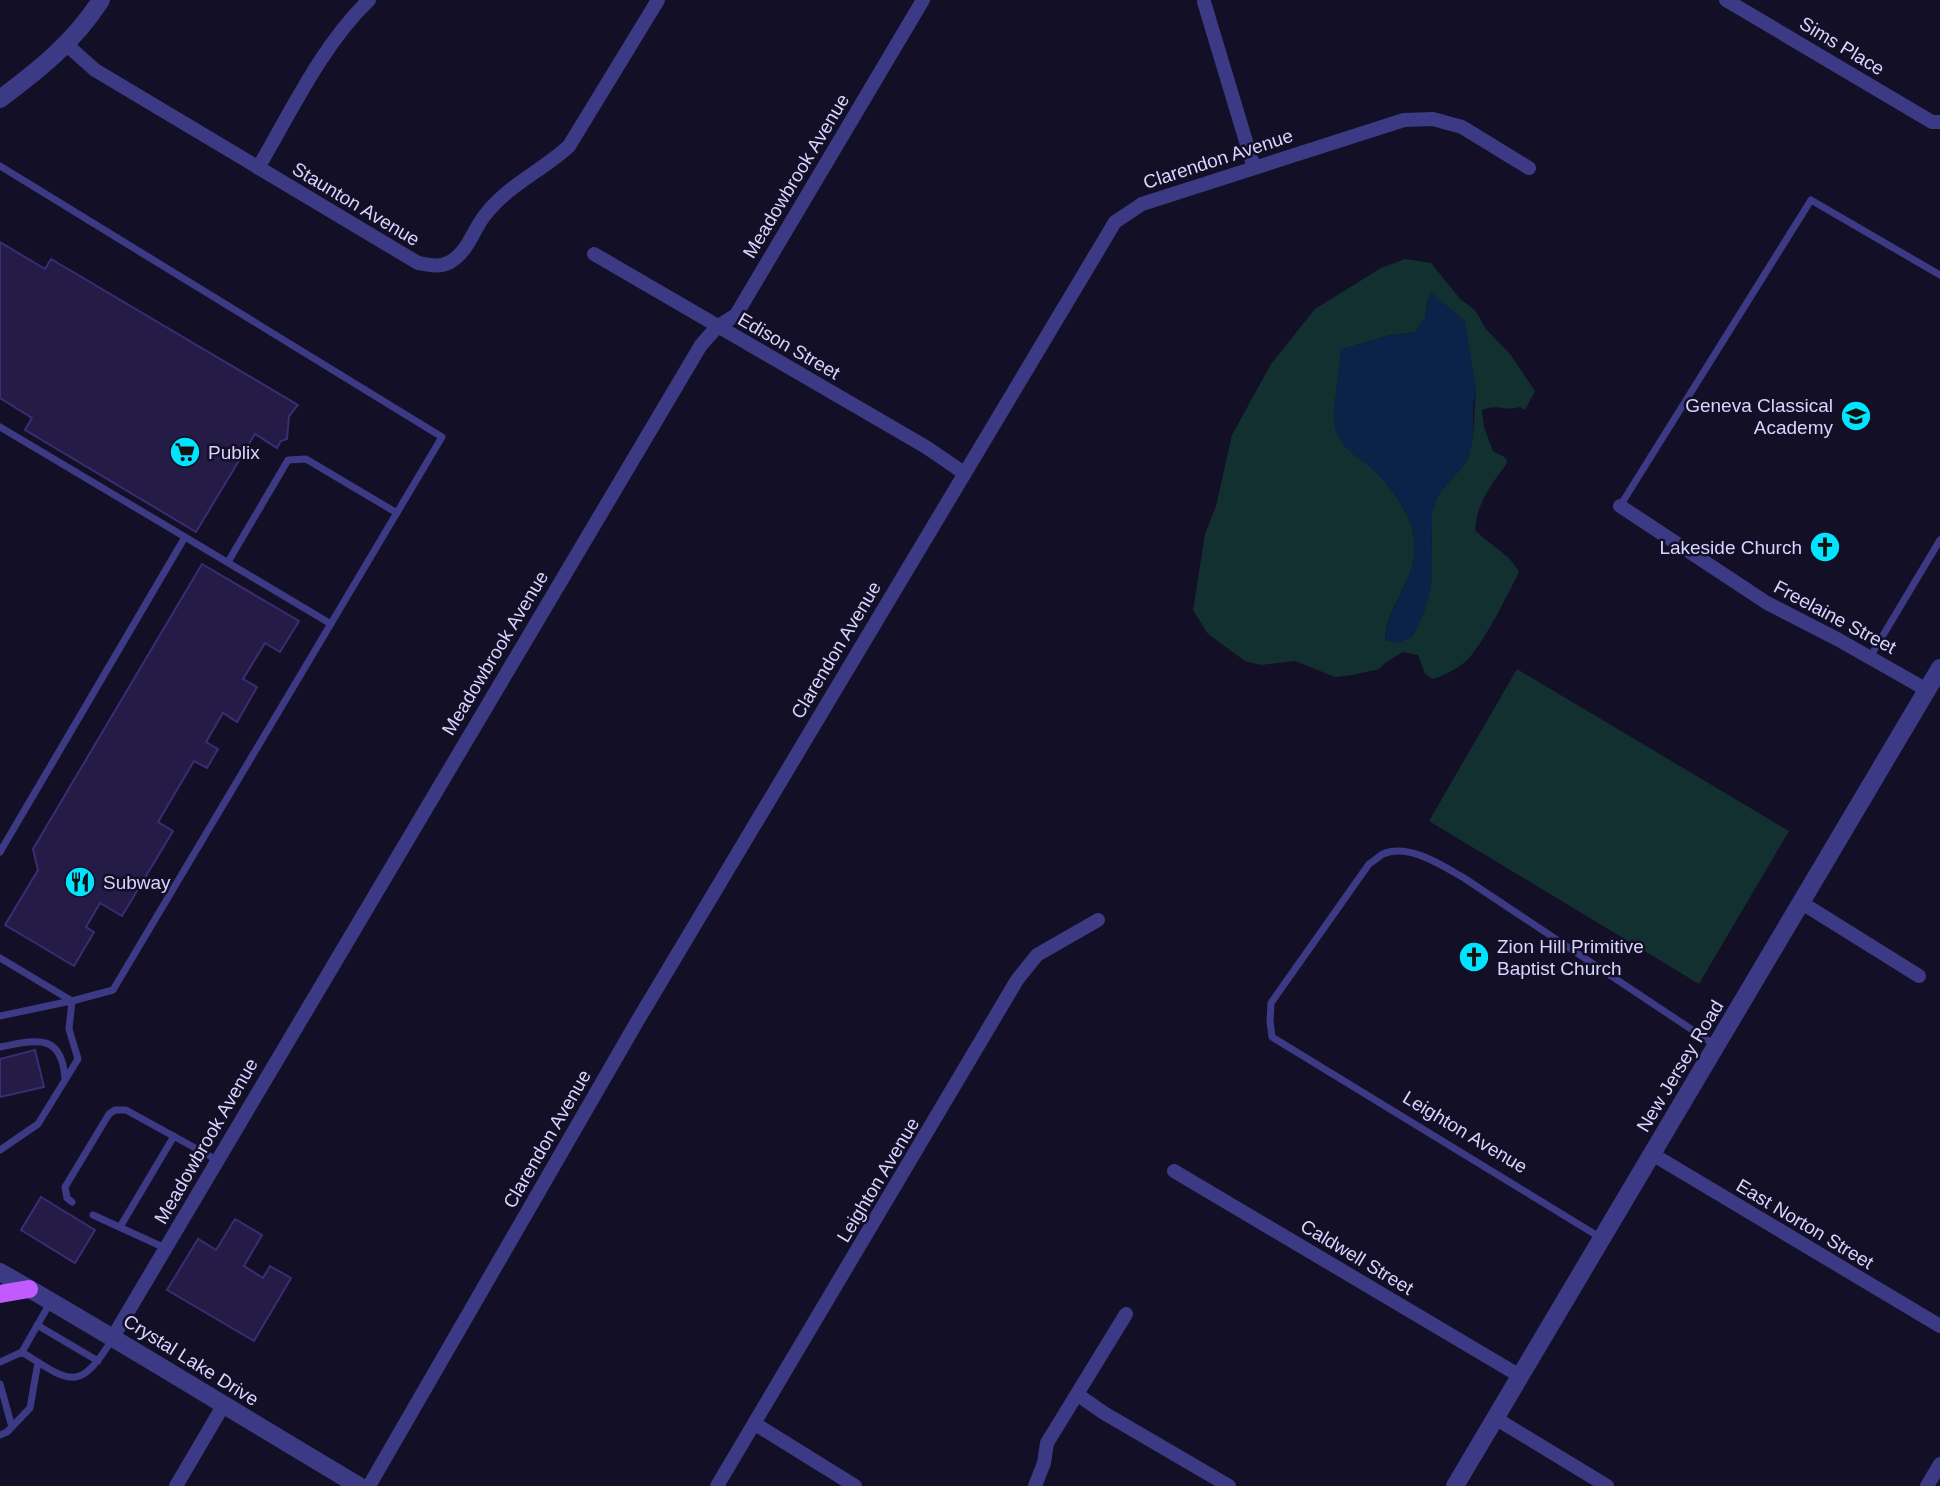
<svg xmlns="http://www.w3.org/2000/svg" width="1940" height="1486" viewBox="0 0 1940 1486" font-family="Helvetica,sans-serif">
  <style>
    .green { fill: #12302f; fill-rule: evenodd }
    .water { fill: #0c2248 }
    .building { fill: #241b47; stroke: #3b2d73; stroke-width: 2 }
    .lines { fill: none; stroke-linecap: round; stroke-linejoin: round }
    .service { stroke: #3d3a85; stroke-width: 7 }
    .minor { stroke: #3d3a85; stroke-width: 14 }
    .tertiary { stroke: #3d3a85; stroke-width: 18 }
    .primary { stroke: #c25bff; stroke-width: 18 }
    .labels { text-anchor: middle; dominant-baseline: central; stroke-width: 5; stroke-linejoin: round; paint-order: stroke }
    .street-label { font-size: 19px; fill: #d9d4ff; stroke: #130f26 }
    .poi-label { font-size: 19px; fill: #d9d4ff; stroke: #130f26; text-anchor: start }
  </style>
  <rect width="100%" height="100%" fill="#130f26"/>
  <path class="green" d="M1405,259L1431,263L1460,299L1475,310L1486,329L1510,354L1535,391L1525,410L1520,407C1504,412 1499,403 1482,410L1484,427L1493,451L1506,458L1507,463C1490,487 1478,500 1475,530C1490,546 1508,552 1519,572C1507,596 1487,636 1470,657C1460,668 1447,674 1433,679L1425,674L1418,655L1403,652L1386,662L1379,669L1353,675L1335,677L1295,661L1261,665L1245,661L1208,634L1193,610L1205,534L1216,506L1232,435L1271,364L1315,309L1381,268ZM1428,299L1476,388L1473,437L1467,461L1438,495L1432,512L1431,586L1423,615L1385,640C1387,602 1420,579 1414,538C1411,514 1393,490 1377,473C1362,458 1339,449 1335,426C1332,406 1341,373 1340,350L1386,336L1415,332L1425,318Z
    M1517,669L1789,831L1699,984L1429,821Z"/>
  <path class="water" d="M1431,292L1465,321L1476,388L1473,406V437L1467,461L1438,495L1432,512L1431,586L1423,615L1413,636L1398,643L1385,640C1388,602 1420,578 1414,538C1411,514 1393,490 1377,473C1362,458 1339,449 1335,426C1332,405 1341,373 1340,350L1386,336L1415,332L1425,317Z"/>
  <path class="building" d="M0,242L45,269L51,259L298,405L289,416L287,439L281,441L277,448L255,434L196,532L25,430L32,418L0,398Z
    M202,564L299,621L280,652L265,643L243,679L257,687L237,722L223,713L206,742L218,749L207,768L194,761L158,822L173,831L122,916L100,903L86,927L94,932L74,966L5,925L38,870L33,849Z
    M35,1050L44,1087L0,1097V1059Z
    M41,1197L95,1230L75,1263L21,1230Z
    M235,1219L262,1235L244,1266L263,1278L270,1266L291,1278L254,1341L167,1290L198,1239L216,1250Z"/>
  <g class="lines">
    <path class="service" d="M0,166L442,437L113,990L72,1001L69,1029L78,1059L38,1124L0,1150
      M0,427L185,537L0,852
      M1620,506L1811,200L1940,275
      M185,537L331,624
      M228,562L288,460L306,459L397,513
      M1870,657L1940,540
      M0,958L72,1001
      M0,1016L71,1001
      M0,1047C36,1040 62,1032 65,1079
      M72,1202L67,1198L65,1187L109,1114L115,1110H126L217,1160
      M93,1215L165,1248
      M120,1227L174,1136
      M1601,1238L1272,1037L1270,1021L1271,1003L1369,864C1374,861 1379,856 1383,854C1409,843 1443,866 1464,878L1715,1045
      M50,1303L22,1352C71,1383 79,1393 113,1338
      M37,1325L98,1361
      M0,1362L22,1352
      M0,1384L12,1427
      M0,1435L7,1432L30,1408L38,1362"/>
    <path class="minor" d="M1726,0L1932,122H1940
      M1204,2L1254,168
      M67,45L95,70L418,263C429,265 439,268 450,262C468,252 473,230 485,215C508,185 542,171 569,146L658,0
      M258,168C291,112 322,45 369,0
      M594,254L926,447L964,473
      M1620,506L1767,603L1839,640L1927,690
      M1802,903L1919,976
      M1652,1154L1940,1326
      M1174,1171L1520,1376
      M113,1337L701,345L717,327L736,315L923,0
      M1078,1395L1104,1413L1229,1486
      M1495,1418L1607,1486
      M755,1424L855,1486
      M176,1486L223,1406
      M369,1486L638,1020L1115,222L1142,204L1404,120L1433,119L1462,127L1529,168
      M717,1486L1017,980L1037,955L1098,920
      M1035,1486L1044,1463L1047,1443L1126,1314
      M1927,1486L1940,1464"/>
    <path class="tertiary" d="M0,99C40,69 73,43 101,0
      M0,1272C121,1341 239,1415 359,1486
      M1455,1486L1940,668"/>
    <path class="primary" d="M0,1294L29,1289"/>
  </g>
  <defs>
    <g id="school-disc" transform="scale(1.575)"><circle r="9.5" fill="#00e5ff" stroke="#130f26"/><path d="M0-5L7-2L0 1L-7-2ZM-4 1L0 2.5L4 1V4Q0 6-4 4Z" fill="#111"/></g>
    <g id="supermarket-disc" transform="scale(1.575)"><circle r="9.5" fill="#00e5ff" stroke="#130f26"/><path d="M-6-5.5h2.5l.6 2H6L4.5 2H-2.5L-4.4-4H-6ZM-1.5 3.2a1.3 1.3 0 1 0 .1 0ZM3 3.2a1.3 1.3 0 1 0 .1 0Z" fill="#111"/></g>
    <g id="church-disc" transform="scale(1.575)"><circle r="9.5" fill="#00e5ff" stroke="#130f26"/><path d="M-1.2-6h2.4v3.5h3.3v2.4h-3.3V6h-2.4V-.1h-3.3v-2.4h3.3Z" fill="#111"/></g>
    <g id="restaurant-disc" transform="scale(1.575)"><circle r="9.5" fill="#00e5ff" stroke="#130f26"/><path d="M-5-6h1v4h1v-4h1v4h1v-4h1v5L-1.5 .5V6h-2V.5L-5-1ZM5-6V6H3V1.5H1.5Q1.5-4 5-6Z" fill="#111"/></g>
  </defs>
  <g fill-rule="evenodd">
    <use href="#school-disc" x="1856" y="416"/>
    <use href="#supermarket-disc" x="185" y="452"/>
    <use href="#church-disc" x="1825" y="547"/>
    <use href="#restaurant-disc" x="80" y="882"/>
    <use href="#church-disc" x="1474" y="957"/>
  </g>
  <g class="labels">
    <g class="street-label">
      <text transform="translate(1842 46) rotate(31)">Sims Place</text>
      <text transform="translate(1218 159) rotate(-18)">Clarendon Avenue</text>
      <text transform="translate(796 176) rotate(-59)">Meadowbrook Avenue</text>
      <text transform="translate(356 204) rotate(31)">Staunton Avenue</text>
      <text transform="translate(789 346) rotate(30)">Edison Street</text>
      <text transform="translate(1835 617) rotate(28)">Freelaine Street</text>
      <text transform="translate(836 650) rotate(-59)">Clarendon Avenue</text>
      <text transform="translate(495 653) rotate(-59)">Meadowbrook Avenue</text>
      <text transform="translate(1680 1066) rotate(-59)">New Jersey Road</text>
      <text transform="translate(1465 1132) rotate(31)">Leighton Avenue</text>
      <text transform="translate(547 1139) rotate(-60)">Clarendon Avenue</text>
      <text transform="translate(206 1141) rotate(-60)">Meadowbrook Avenue</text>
      <text transform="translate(878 1180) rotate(-59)">Leighton Avenue</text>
      <text transform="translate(1805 1224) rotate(31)">East Norton Street</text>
      <text transform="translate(1357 1257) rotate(31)">Caldwell Street</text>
      <text transform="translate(191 1360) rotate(32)">Crystal Lake Drive</text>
    </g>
    <g class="poi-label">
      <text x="1833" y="405" text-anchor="end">Geneva Classical<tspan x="1833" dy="22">Academy</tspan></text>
      <text x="208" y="452">Publix</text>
      <text x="1802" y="547" text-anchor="end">Lakeside Church</text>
      <text x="103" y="882">Subway</text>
      <text x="1497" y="946">Zion Hill Primitive<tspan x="1497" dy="22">Baptist Church</tspan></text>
    </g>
  </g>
</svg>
